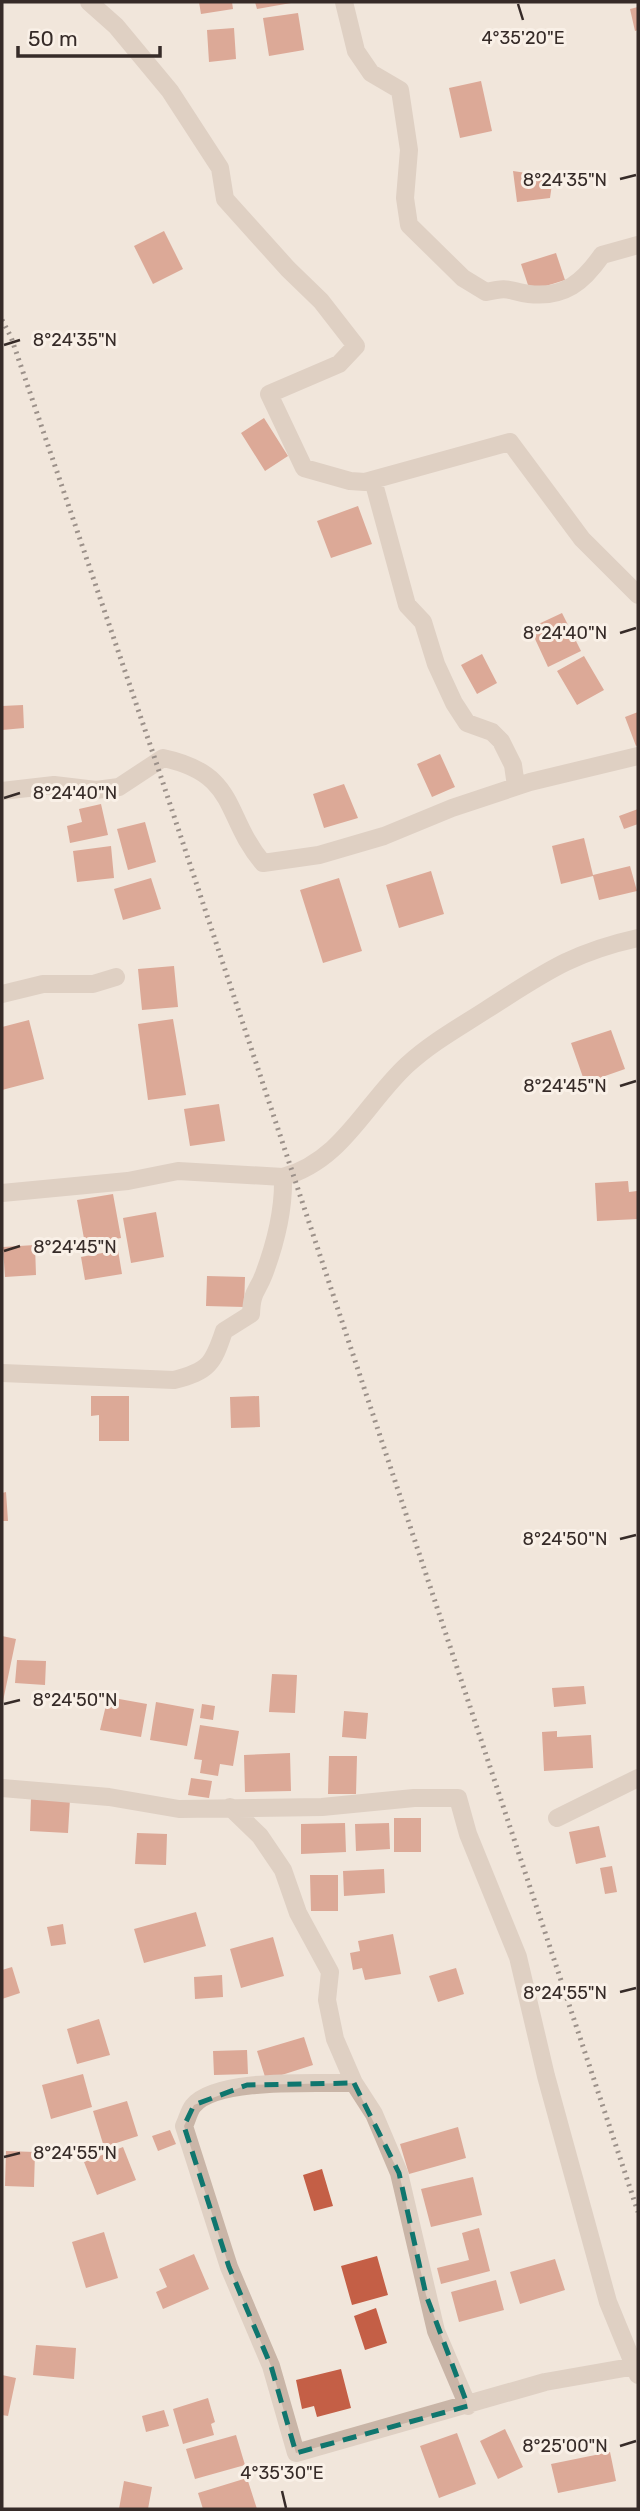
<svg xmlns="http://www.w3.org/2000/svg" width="640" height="2511" viewBox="0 0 640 2511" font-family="Rubik,sans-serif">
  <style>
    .building { fill: #c45f46 }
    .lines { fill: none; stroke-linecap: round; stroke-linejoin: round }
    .minor { stroke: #c9b5a7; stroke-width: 18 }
    .rail { stroke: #362b28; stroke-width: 5; stroke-dasharray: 2 5; stroke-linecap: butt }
    .marked { fill: none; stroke: #0f766e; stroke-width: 5; stroke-dasharray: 14 9; stroke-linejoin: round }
    .ticks { fill: none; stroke: #362b28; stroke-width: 2.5 }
    .ticks-label { font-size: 18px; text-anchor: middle; fill: #362b28; stroke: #f9f0e7; stroke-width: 6; stroke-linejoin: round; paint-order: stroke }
  </style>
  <rect width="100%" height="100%" fill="#f1e6db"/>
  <path class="building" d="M199,2H232L233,9L201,14Z
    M255,2H291V3L257,9Z
    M638,7V30L635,31L630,9Z
    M298,13L304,50L269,56L263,18Z
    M234,28L236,59L209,62L207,30Z
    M481,81L492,131L460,138L449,88Z
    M513,171L553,177L550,198L517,202Z
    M164,231L183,269L153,284L134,246Z
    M556,253L565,280L530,291L521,264Z
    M264,418L288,456L265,471L241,433Z
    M358,506L372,544L331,558L317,521Z
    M562,613L581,651L548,667L530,628Z
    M482,654L497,683L477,694L461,665Z
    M584,656L604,690L577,705L557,671Z
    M23,705L24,728L2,730V706Z
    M638,712V745L636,746L625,717Z
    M440,754L455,787L432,797L417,764Z
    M344,784L358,818L324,828L313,794Z
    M101,804L108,835L70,843L67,826L82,822L79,809Z
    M638,809V824L624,829L619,816Z
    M145,822L156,862L128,870L117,829Z
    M584,838L593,875L630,866L637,891L599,900L593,876L561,884L552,846Z
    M111,846L114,878L77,882L73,851Z
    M431,871L444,914L399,928L386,885Z
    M151,878L161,909L123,920L114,889Z
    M339,878L362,951L323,963L300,890Z
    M174,966L178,1007L142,1010L138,969Z
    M173,1019L186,1095L148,1100L138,1024Z
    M29,1020L44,1079L2,1090V1027Z
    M611,1030L625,1069L585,1083L571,1043Z
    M219,1104L225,1141L190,1146L184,1109Z
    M628,1181L629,1192L637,1191L638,1219L597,1221L595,1183Z
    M113,1194L121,1238L85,1244L77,1200Z
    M156,1212L164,1257L131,1263L123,1218Z
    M35,1245L36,1275L5,1277L3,1247Z
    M118,1250L122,1274L85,1280L81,1257Z
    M207,1276L245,1277L244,1307L206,1306Z
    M91,1396H129V1441H99V1415L91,1416Z
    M259,1396L260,1427L231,1428L230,1397Z
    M6,1492L8,1521H2V1493Z
    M2,1636L16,1639L3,1701H2Z
    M17,1660L46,1661L45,1685L15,1683Z
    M272,1674L297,1675L295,1713L269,1712Z
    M584,1686L586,1704L554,1707L552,1688Z
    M108,1697L147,1704L141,1737L100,1730Z
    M156,1702L194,1709L187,1746L150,1740Z
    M202,1704L215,1706L213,1720L200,1718Z
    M344,1711L368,1713L366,1739L342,1737Z
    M200,1725L239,1731L233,1766L220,1764L218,1776L200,1773L202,1760L194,1759Z
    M557,1731V1737L591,1735L593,1768L544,1771L542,1732Z
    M290,1753L291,1791L245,1792L244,1755Z
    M329,1756H357L356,1794H328Z
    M191,1778L212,1781L209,1798L188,1795Z
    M31,1798L70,1799L68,1833L30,1831Z
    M394,1818H421V1852H394Z
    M345,1823L346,1852L301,1854V1824Z
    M389,1823L390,1849L356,1851L355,1824Z
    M599,1826L606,1857L576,1864L569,1832Z
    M137,1833L167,1834L166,1865L135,1864Z
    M612,1866L617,1892L605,1894L600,1868Z
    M384,1869L385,1893L344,1896L343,1871Z
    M310,1875H338V1911H311Z
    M196,1912L206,1946L144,1963L134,1929Z
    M63,1924L66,1944L51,1946L47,1927Z
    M393,1934L401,1974L365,1980L362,1968L353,1970L350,1953L360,1951L358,1941Z
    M273,1937L284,1976L241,1988L230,1949Z
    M12,1967L20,1993L2,1999V1970Z
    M456,1968L464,1994L438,2002L429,1976Z
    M222,1975L223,1997L195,1999L194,1977Z
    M99,2019L110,2055L77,2064L67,2029Z
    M304,2037L313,2065L266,2080L257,2051Z
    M247,2050L248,2074L214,2075L213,2051Z
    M83,2074L92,2107L51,2119L42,2085Z
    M127,2101L138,2136L104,2147L93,2111Z
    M458,2127L466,2158L409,2174L400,2144Z
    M170,2130L176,2144L158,2151L152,2136Z
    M123,2147L136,2180L97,2195L84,2162Z
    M6,2151L35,2152L34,2187L5,2186Z
    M322,2169L333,2206L314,2211L303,2175Z
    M473,2177L482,2215L431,2227L421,2189Z
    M479,2228L490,2271L441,2284L437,2268L469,2260L462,2233Z
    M104,2232L118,2278L86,2288L72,2242Z
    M194,2254L209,2289L163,2309L156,2292L167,2287L159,2269Z
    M377,2256L388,2295L352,2305L341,2266Z
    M555,2259L565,2290L520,2304L510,2272Z
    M496,2280L504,2310L459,2322L451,2292Z
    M376,2308L387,2343L365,2350L354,2316Z
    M36,2345L76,2348L74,2379L33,2375Z
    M341,2369L351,2408L317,2417L314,2406L302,2409L296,2380Z
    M2,2375L16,2378L8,2416L2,2415Z
    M208,2398L215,2422L211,2424L214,2435L183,2444L173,2409Z
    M164,2410L169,2426L146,2432L142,2416Z
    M505,2429L523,2467L498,2479L480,2441Z
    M457,2433L476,2484L439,2498L420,2446Z
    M236,2435L245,2465L195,2479L186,2449Z
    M610,2452L616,2481L558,2493L551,2464Z
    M247,2478L257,2509H203L198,2493Z
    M124,2481L152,2487L148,2509H119Z"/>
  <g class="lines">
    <path class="minor" d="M89,2L116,26L170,91L220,168L225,199L288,269L321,301L356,346L339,364L269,394L304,468L350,481L365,482L510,442L582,539L638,595
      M344,2L356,51L371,73L400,90L409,150L405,198L409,225L463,278L486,292C512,286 506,291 529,294C565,298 583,282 602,255L638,245
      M373,480L407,605L423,622L436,664L454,703L467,723L492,732L501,741L513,765L516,786
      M2,791L54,785L96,790L119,787L163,758C239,774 223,816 263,863L319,855L384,836L452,808L530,782L638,756
      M2,994L43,984H93L116,977
      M2,1193L128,1181L178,1171L283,1177
      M2,1373L174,1380C209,1371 213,1364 224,1331L251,1314C252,1290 257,1293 264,1274C276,1242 284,1211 283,1177C342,1161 365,1104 407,1065C431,1043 458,1028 486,1010C543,974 570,953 638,938
      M2,1788L109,1797L179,1809L322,1807L414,1798H458L468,1834L518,1957L546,2076L608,2302L638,2375
      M230,1807L260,1836L283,1870L298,1913L330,1972L327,2000L335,2039L354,2083L374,2114L399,2173L436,2331L468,2406
      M557,1818L638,1778
      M354,2083C318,2084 216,2077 193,2106C189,2111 187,2120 184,2126L229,2267L271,2366L296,2453L545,2382L636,2366"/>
    <path class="rail" d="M2,320L11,337L157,765L638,2212"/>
  </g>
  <path d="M0 0H640V2511H0ZM354,2083L399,2173L426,2295L468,2406L296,2453L271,2366L229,2267L184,2126L194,2105L247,2085Z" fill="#f1e6db" fill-opacity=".55" fill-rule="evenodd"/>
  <path class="marked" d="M354,2083L399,2173L426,2295L468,2406L296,2453L271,2366L229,2267L184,2126L194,2105L247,2085Z"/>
  <path class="ticks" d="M518,4L523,20M620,179L636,175M4,345L20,340M620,633L636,628M4,798L20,793M620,1086L636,1081M4,1251L20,1246M620,1539L636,1535M4,1704L20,1700M620,1992L636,1988M4,2157L20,2153M620,2446L636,2441M282,2491L286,2508"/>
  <g class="ticks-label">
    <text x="523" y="44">4°35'20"E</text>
    <text x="565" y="186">8°24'35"N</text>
    <text x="75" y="346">8°24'35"N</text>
    <text x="565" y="639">8°24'40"N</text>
    <text x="75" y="799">8°24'40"N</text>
    <text x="565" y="1092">8°24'45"N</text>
    <text x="75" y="1253">8°24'45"N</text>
    <text x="565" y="1545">8°24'50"N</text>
    <text x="75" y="1706">8°24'50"N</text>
    <text x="565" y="1999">8°24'55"N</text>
    <text x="75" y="2159">8°24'55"N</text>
    <text x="565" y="2452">8°25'00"N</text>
    <text x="282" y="2479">4°35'30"E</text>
  </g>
  <rect width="640" height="2511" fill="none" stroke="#362b28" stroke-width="7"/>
  <path d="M18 46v10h142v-10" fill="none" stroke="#362b28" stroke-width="3.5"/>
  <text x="28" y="46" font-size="21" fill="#362b28" stroke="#f9f0e7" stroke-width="5" paint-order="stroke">50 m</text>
</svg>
